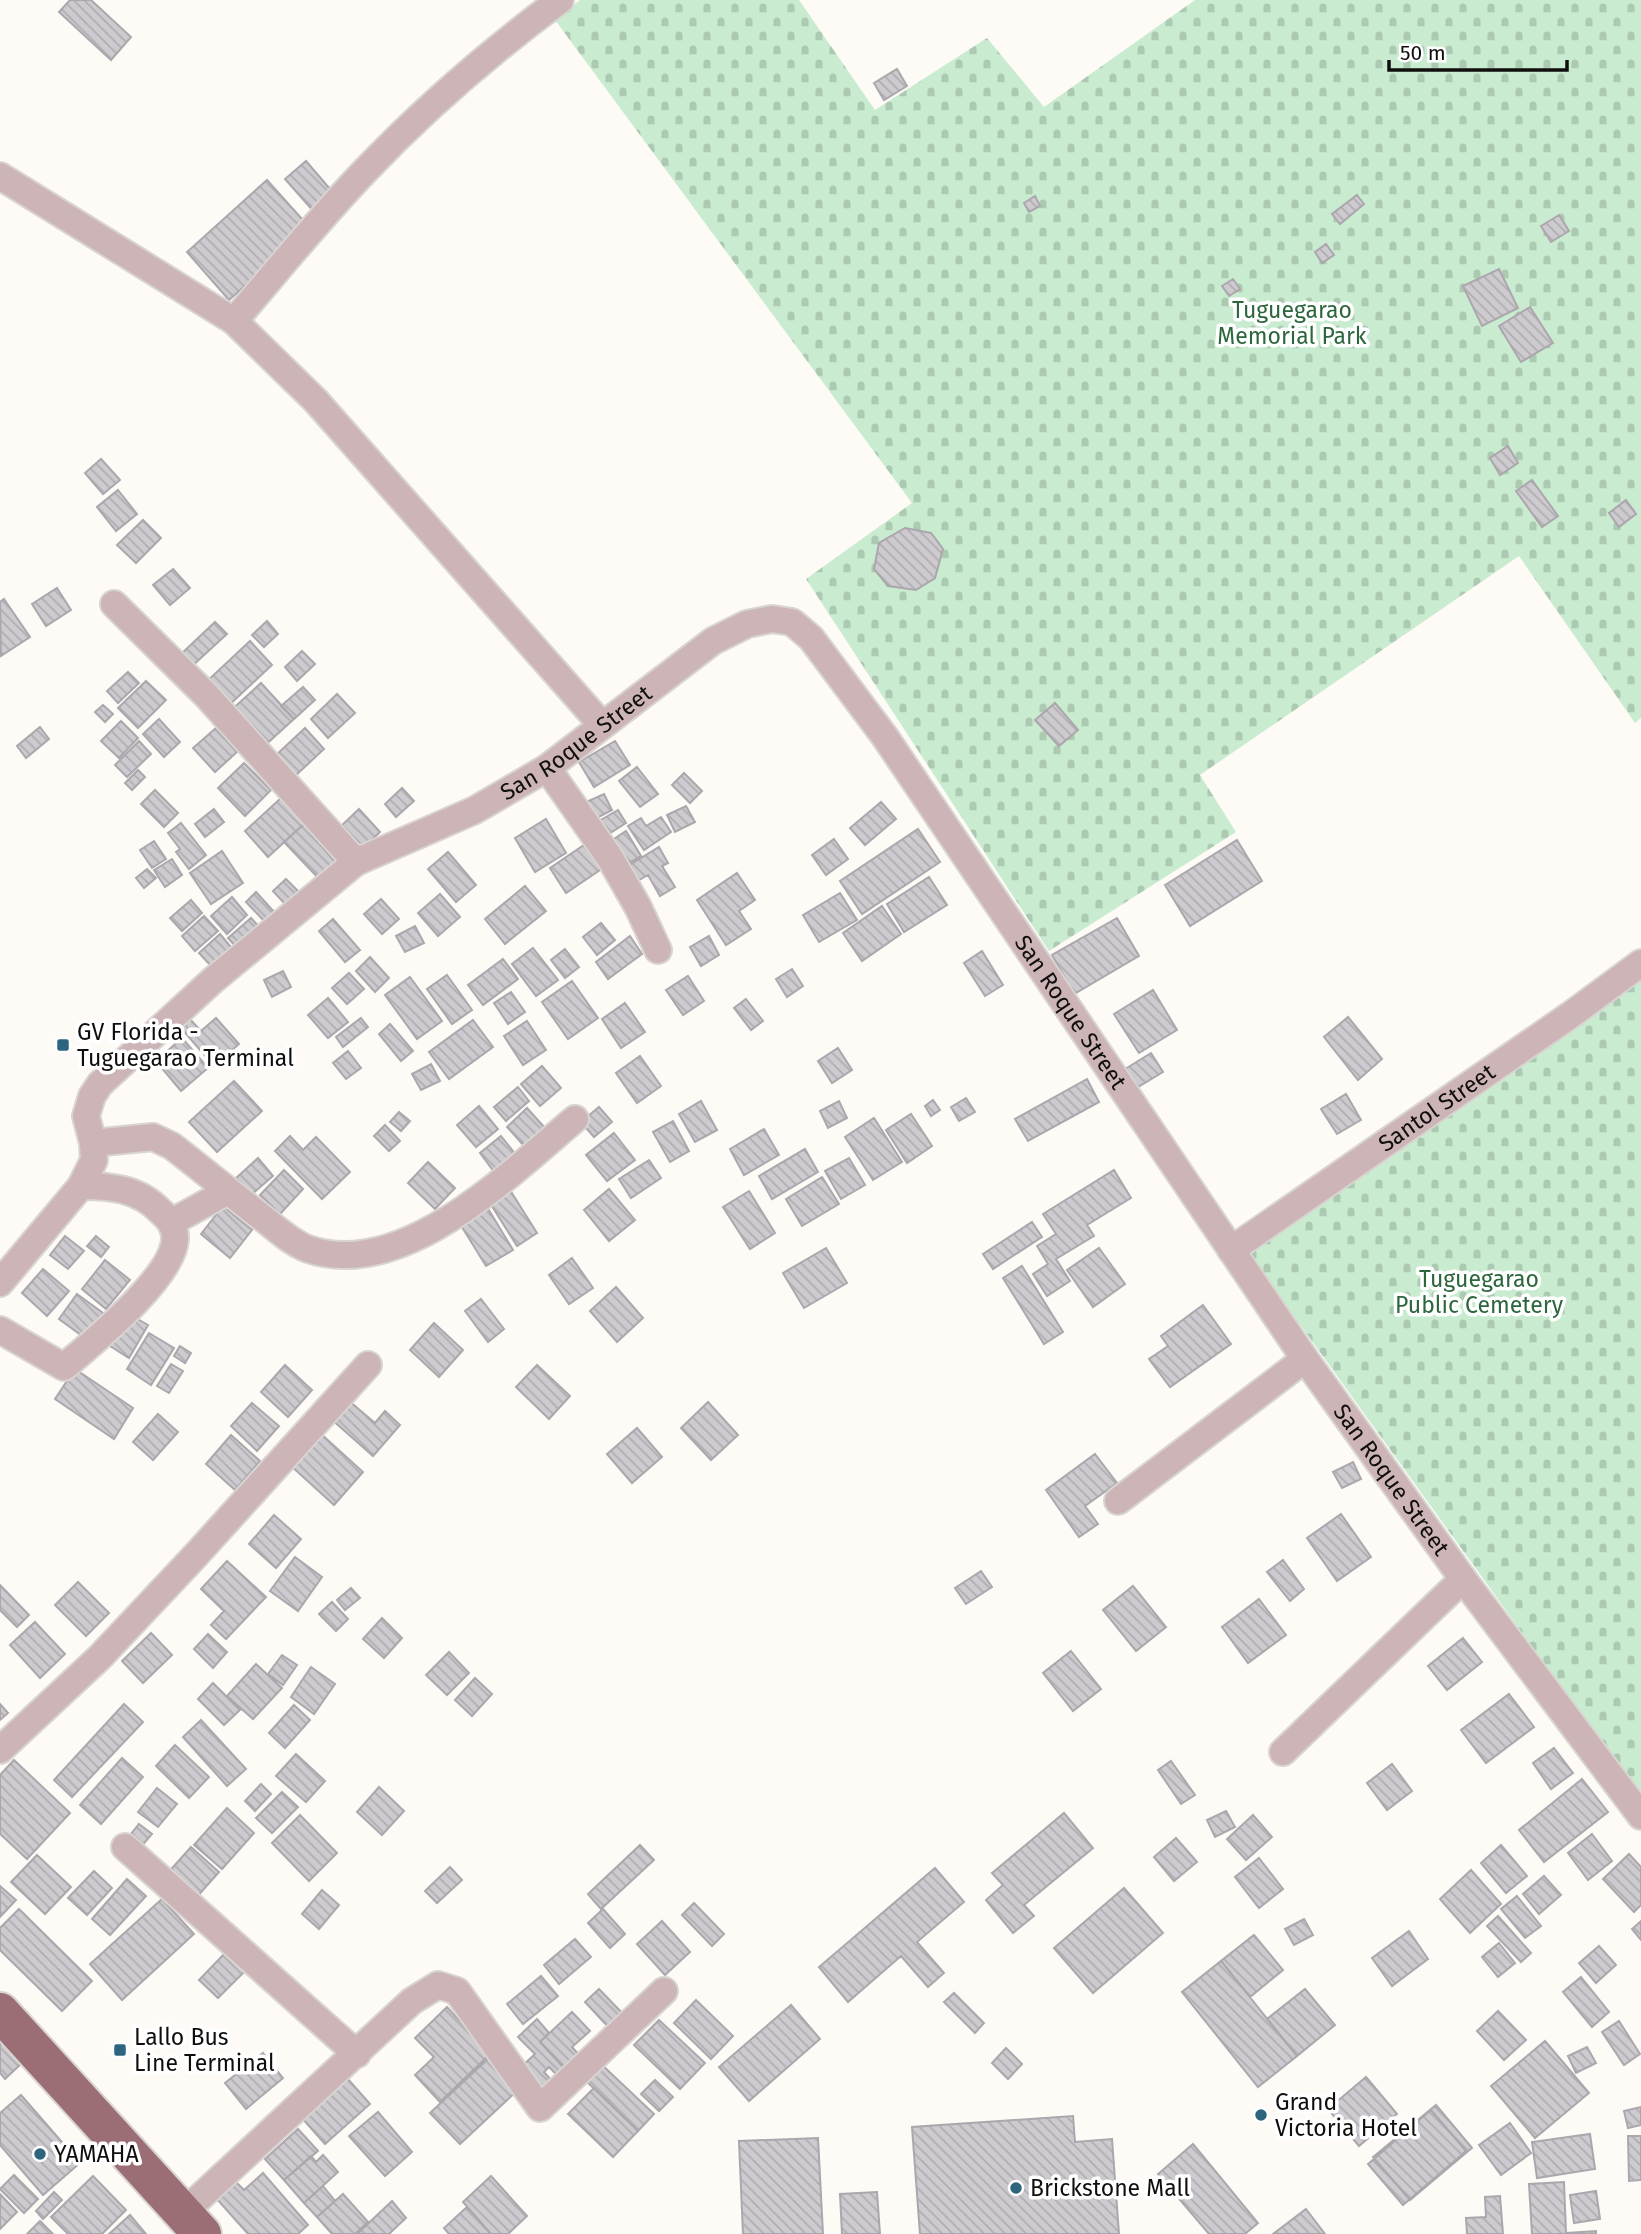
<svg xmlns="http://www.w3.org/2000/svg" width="1641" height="2234" viewBox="0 0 1641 2234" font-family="'Fira Sans',sans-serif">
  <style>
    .cemetery { fill: url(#cemetery-stones) }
    .building { fill: url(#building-back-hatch); stroke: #aba7ad; stroke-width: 2 }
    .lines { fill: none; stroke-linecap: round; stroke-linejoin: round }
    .minor-casing { stroke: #d8d4d1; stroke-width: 30 }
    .trunk-casing { stroke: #d8d4d1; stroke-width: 42 }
    .minor { stroke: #ccb4b7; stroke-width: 26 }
    .trunk { stroke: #9a6e74; stroke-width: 38 }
    .poi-dot { fill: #2d657f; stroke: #fff; stroke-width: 2.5 }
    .labels { text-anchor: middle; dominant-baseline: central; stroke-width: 7; stroke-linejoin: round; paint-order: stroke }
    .park-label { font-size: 23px; fill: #2c663c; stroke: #fff }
    .street-label { font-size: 23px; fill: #100e0d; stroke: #fff }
    .poi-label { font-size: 23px; fill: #100e0d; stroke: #fff; text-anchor: start }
  </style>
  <defs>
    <pattern id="cemetery-stones" width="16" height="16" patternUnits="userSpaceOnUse" patternTransform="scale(1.75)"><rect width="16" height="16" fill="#c9ecd0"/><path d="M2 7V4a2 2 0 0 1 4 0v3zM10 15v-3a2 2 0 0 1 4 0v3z" fill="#acc9b1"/></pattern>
    <pattern id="building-back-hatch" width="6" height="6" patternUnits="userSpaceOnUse" patternTransform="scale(1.75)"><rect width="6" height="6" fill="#cecbd0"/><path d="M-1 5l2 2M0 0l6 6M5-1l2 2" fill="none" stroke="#b0adb1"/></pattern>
  </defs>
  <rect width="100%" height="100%" fill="#fefaf6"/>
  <path class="cemetery" d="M580,0H799L875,110L987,38L1044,107L1195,0H1641V718L1635,723L1519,556L1200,775L1236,832L1049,951L806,579L912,503L555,20Z
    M1641,975V1798L1250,1255Z"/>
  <path class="building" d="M70,0H91L131,37L111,60L59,12Z
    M897,69L907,86L884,100L874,83Z
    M306,161L336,196L316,214L285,179Z
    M267,180L310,228L229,300L187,252Z
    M1357,195L1364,204L1340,224L1332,214Z
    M1035,196L1040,206L1029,212L1024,203Z
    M1559,215L1569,231L1551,242L1541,226Z
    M1326,244L1334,255L1322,263L1315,252Z
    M1499,269L1518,308L1482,326L1463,286Z
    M1233,279L1240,289L1229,296L1222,286Z
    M1530,307L1553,343L1521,362L1499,326Z
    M1508,446L1518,463L1500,475L1490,458Z
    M101,459L120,480L103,494L85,473Z
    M1532,480L1558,516L1542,527L1516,491Z
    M118,490L137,514L116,531L97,507Z
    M1626,500L1636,514L1619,527L1609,513Z
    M143,520L161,538L136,563L117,545Z
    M905,528L931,533L943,549L935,578L916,590L888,586L874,569L879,543Z
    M173,569L190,588L170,605L153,585Z
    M57,588L71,610L46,626L32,604Z
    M4,599L30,637L1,656L0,602Z
    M267,621L278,634L264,647L252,635Z
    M215,622L227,634L191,667L180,655Z
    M250,641L272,665L226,708L204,684Z
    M302,651L315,664L297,681L285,667Z
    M128,672L139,683L118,703L107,691Z
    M146,681L166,700L138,728L118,708Z
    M261,683L294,719L261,749L228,713Z
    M303,687L315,700L294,719L281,706Z
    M337,694L355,713L328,738L311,719Z
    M1055,703L1078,730L1059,746L1035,720Z
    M103,705L113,714L105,722L95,712Z
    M159,719L180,742L164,757L143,734Z
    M121,721L138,738L119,758L101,741Z
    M40,727L49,739L26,758L17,746Z
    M216,728L237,752L215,772L193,748Z
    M305,728L324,749L294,777L275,756Z
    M139,741L151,754L127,777L115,765Z
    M615,741L630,765L594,787L579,762Z
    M244,763L271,790L245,816L218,788Z
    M637,767L658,794L640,807L619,781Z
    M138,770L145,777L132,790L125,783Z
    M684,773L702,791L690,803L672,785Z
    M402,788L414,801L396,817L385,804Z
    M155,790L178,813L164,827L141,804Z
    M604,794L612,810L593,820L584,803Z
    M281,798L304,824L268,857L245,831Z
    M881,802L896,819L865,845L850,828Z
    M686,806L695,822L675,832L667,815Z
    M214,809L224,822L205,837L195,824Z
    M359,809L380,832L360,851L339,828Z
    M618,810L626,823L607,835L599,821Z
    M661,817L671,832L644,850L628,826L641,818L646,826Z
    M546,819L566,853L535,872L515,838Z
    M181,823L206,855L189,869L176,852L180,849L168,833Z
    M304,824L339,867L321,881L284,842Z
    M918,829L940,862L862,914L840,881Z
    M626,831L641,856L622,867L608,843Z
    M834,839L848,859L826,875L812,855Z
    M1237,840L1262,881L1190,926L1165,885Z
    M154,841L166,859L152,868L140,850Z
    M587,843L603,868L566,893L550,868Z
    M659,847L668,863L662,866L675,887L660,896L648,875L632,884L623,869Z
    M222,851L243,883L211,904L190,873Z
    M448,852L476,885L456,902L428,869Z
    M172,859L182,875L165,887L154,870Z
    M147,869L156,878L144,888L136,878Z
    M737,873L755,900L739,911L751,929L726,945L697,900Z
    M929,877L947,905L904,932L887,904Z
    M286,879L299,892L286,905L273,891Z
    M525,886L546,911L505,944L485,919Z
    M256,892L276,914L266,923L246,902Z
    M840,893L857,920L819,942L803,915Z
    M440,894L460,917L438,936L418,913Z
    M232,897L247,915L227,934L211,916Z
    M381,899L399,919L382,934L364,914Z
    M191,900L202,913L182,931L170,918Z
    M882,906L901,934L862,961L843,933Z
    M204,916L218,931L195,951L182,936Z
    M251,918L261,929L238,949L228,938Z
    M1117,918L1139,956L1074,994L1052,955Z
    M333,919L360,950L345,962L319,931Z
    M601,923L615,940L597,955L583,937Z
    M415,926L424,943L405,952L396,936Z
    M220,934L234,951L214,969L199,953Z
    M630,936L642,954L608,979L596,962Z
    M709,936L719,955L701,966L690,947Z
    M533,948L558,980L536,996L512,964Z
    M565,949L579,967L565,978L551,960Z
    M982,951L1003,985L985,996L964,963Z
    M370,957L389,978L375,992L356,971Z
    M503,959L518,979L483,1005L468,985Z
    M792,969L803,986L787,997L776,979Z
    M283,971L291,987L272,997L264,980Z
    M349,973L364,989L347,1004L332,988Z
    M447,975L472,1010L452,1024L427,989Z
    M688,976L704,1001L683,1015L666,990Z
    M410,977L442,1021L417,1039L385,995Z
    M572,981L598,1018L568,1039L542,1002Z
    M1153,990L1177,1030L1139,1053L1114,1014Z
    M511,992L525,1012L508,1024L494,1003Z
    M328,998L348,1022L328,1038L308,1015Z
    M746,999L763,1021L751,1030L734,1008Z
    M625,1003L645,1032L621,1048L602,1019Z
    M1348,1017L1382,1059L1358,1080L1324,1037Z
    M216,1018L239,1044L214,1066L180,1027L190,1019L201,1031Z
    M361,1018L368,1027L343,1047L336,1037Z
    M473,1020L493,1047L449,1079L429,1052Z
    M527,1021L546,1050L523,1065L504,1036Z
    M390,1024L413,1051L401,1061L379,1034Z
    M182,1038L208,1068L181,1091L156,1061Z
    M838,1048L852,1070L832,1083L818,1061Z
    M348,1051L361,1068L346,1079L333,1063Z
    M1151,1053L1163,1072L1128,1093L1117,1074Z
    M640,1056L661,1086L637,1103L616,1073Z
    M431,1064L440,1081L421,1090L412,1074Z
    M542,1066L561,1088L540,1106L521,1084Z
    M1087,1079L1099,1102L1028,1141L1015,1119Z
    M234,1081L262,1111L217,1152L189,1122Z
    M518,1087L529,1101L506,1121L494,1107Z
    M1346,1094L1361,1120L1337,1134L1321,1109Z
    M966,1098L975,1112L959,1121L951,1107Z
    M933,1100L940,1110L931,1116L925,1106Z
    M701,1101L717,1130L695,1142L679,1114Z
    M839,1101L847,1118L828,1128L820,1111Z
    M479,1106L498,1129L476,1147L457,1125Z
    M599,1107L612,1122L594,1137L581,1122Z
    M527,1108L545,1128L525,1147L507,1127Z
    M399,1112L410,1121L401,1131L390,1122Z
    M911,1114L932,1146L907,1163L886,1130Z
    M874,1118L902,1162L873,1180L845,1137Z
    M673,1121L689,1151L670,1162L653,1132Z
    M385,1125L400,1141L389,1151L374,1136Z
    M764,1129L779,1155L744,1175L730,1149Z
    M614,1133L635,1160L607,1181L586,1155Z
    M290,1136L303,1150L316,1137L350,1172L322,1199L275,1151Z
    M501,1136L517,1156L495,1173L480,1153Z
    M805,1149L818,1172L772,1199L759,1176Z
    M258,1158L273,1176L251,1195L236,1178Z
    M849,1158L865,1185L841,1199L825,1171Z
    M649,1160L661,1178L631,1198L619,1179Z
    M428,1162L455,1188L435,1209L408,1183Z
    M284,1170L303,1189L280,1214L260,1195Z
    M1114,1170L1131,1198L1087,1225L1094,1236L1056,1259L1070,1281L1047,1296L1033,1274L1048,1264L1037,1246L1056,1234L1043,1214Z
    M822,1177L839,1204L802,1226L786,1199Z
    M609,1189L635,1220L609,1241L584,1210Z
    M510,1190L537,1233L517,1246L490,1203Z
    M749,1191L775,1233L750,1249L723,1207Z
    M484,1202L513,1250L486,1266L457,1219Z
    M223,1206L252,1230L230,1258L201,1234Z
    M1032,1222L1042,1237L993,1269L983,1254Z
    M65,1236L84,1251L68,1269L50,1255Z
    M96,1236L109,1247L101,1257L87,1246Z
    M826,1248L847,1283L804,1308L783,1273Z
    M1099,1248L1125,1284L1093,1307L1067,1270Z
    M572,1258L593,1288L569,1304L549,1275Z
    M105,1260L130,1280L106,1309L82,1289Z
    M1022,1266L1063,1332L1044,1344L1003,1278Z
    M43,1269L69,1291L47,1316L22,1293Z
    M616,1287L643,1318L617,1342L590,1311Z
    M77,1294L103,1313L85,1338L59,1319Z
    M481,1299L504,1329L488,1342L465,1311Z
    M1203,1305L1231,1344L1170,1387L1149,1359L1168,1346L1161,1336Z
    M129,1314L148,1325L129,1358L110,1346Z
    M434,1323L463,1350L439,1377L410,1350Z
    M149,1333L174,1348L151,1385L127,1369Z
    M180,1346L191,1353L185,1363L174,1356Z
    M171,1364L183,1371L169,1393L157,1386Z
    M285,1365L312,1390L288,1417L261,1392Z
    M537,1365L570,1396L549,1419L516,1387Z
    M75,1369L133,1408L114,1439L55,1399Z
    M348,1400L375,1423L385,1411L400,1425L373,1456L331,1419Z
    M708,1402L738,1435L711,1460L681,1428Z
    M252,1403L279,1426L257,1451L231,1426Z
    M158,1414L178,1432L153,1460L133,1442Z
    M637,1428L662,1457L632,1483L607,1454Z
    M320,1433L363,1472L334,1505L290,1465Z
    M231,1435L260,1461L235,1490L206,1464Z
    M1095,1454L1117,1483L1085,1506L1098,1524L1079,1537L1046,1490Z
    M1353,1462L1361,1479L1342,1488L1333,1472Z
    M1341,1514L1371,1557L1337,1581L1307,1538Z
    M274,1515L301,1539L276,1568L249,1544Z
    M295,1557L322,1577L298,1611L270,1591Z
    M1283,1560L1304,1589L1290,1601L1267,1572Z
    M227,1561L266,1597L226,1639L211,1625L224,1611L201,1589Z
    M981,1571L992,1587L966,1604L955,1588Z
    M78,1582L109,1613L86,1636L55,1605Z
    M0,1585L29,1615L17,1627L0,1610Z
    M1133,1586L1166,1627L1136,1651L1103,1610Z
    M351,1588L360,1598L345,1610L337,1600Z
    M1259,1599L1286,1635L1248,1663L1222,1627Z
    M332,1602L348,1619L336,1631L319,1614Z
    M382,1618L402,1638L384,1658L363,1639Z
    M35,1622L65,1654L40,1678L10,1645Z
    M151,1633L172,1655L143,1683L122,1661Z
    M208,1634L227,1652L213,1668L194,1649Z
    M1463,1638L1482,1662L1447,1690L1428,1666Z
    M1071,1651L1101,1689L1073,1711L1043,1673Z
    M449,1652L469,1673L447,1695L426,1675Z
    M282,1655L297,1665L283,1685L268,1674Z
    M256,1664L282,1688L253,1719L227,1696Z
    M311,1667L335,1684L314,1714L291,1697Z
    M475,1678L492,1694L472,1716L455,1700Z
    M213,1683L240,1710L224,1725L198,1699Z
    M1509,1694L1534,1727L1486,1763L1461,1730Z
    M0,1704L8,1713L0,1720Z
    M124,1704L143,1722L72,1797L54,1780Z
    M294,1705L310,1720L285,1748L269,1733Z
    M201,1720L246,1769L227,1786L183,1737Z
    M175,1745L209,1777L189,1798L156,1766Z
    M1554,1748L1573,1773L1551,1789L1533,1763Z
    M296,1754L325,1781L306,1802L276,1776Z
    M122,1758L143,1777L101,1824L80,1805Z
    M14,1760L70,1813L27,1859L0,1834V1775Z
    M1171,1761L1195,1795L1181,1804L1158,1770Z
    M1392,1764L1412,1791L1387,1810L1367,1783Z
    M1582,1779L1608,1812L1544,1862L1519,1830Z
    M261,1784L271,1794L255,1811L245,1801Z
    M379,1787L404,1811L382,1835L357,1812Z
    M157,1788L177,1804L158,1827L138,1812Z
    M282,1792L298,1807L272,1833L256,1818Z
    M227,1808L254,1833L222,1869L194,1845Z
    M1226,1811L1235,1827L1215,1837L1207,1820Z
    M1064,1813L1093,1848L1024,1905L1034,1916L1013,1933L986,1900L1003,1885L992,1873Z
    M300,1815L337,1853L309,1881L272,1843Z
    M1253,1815L1272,1837L1246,1860L1227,1839Z
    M139,1824L152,1834L139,1849L127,1839Z
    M1592,1834L1612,1861L1588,1880L1568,1853Z
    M1176,1838L1197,1862L1174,1881L1154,1857Z
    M640,1845L654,1860L601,1909L588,1894Z
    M1501,1845L1527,1876L1506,1893L1481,1863Z
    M191,1847L219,1872L194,1900L166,1875Z
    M1629,1854L1641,1867V1905L1634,1912L1603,1879Z
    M37,1855L71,1887L45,1914L11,1882Z
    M1259,1858L1283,1889L1259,1908L1235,1877Z
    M450,1867L462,1880L437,1903L425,1891Z
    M935,1868L964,1902L917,1942L944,1973L928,1987L901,1956L848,2002L819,1967Z
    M1471,1870L1501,1904L1470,1933L1440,1899Z
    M94,1871L112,1888L87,1915L68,1898Z
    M1544,1876L1561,1895L1539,1914L1523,1894Z
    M127,1879L146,1896L110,1935L92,1919Z
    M0,1886L16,1900L0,1917Z
    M1124,1888L1163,1933L1093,1993L1054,1948Z
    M322,1890L339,1905L319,1929L302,1914Z
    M1517,1896L1541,1926L1525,1938L1501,1909Z
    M162,1899L194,1934L122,2000L90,1964Z
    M694,1903L724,1934L712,1946L682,1915Z
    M19,1909L92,1981L62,2011L0,1950V1928Z
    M603,1909L625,1934L610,1948L588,1923Z
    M1498,1916L1531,1953L1521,1962L1487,1926Z
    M1304,1919L1313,1935L1294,1945L1285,1929Z
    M662,1921L690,1952L665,1975L637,1944Z
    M1641,1921V1940L1632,1929Z
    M1409,1931L1428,1959L1392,1986L1372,1958Z
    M1254,1935L1283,1970L1250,1997L1221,1961Z
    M575,1939L591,1957L559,1984L544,1965Z
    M1499,1943L1515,1963L1498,1977L1482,1957Z
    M1599,1946L1616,1965L1596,1983L1579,1963Z
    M228,1950L247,1969L218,1998L199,1980Z
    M1221,1961L1297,2056L1258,2087L1182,1992Z
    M541,1976L558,1996L523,2024L507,2004Z
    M1581,1977L1609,2012L1592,2027L1563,1992Z
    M599,1989L628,2019L613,2032L585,2002Z
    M1305,1989L1335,2025L1297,2056L1267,2019Z
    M954,1993L984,2023L975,2033L944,2002Z
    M696,2000L733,2036L711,2059L674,2023Z
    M791,2005L820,2039L749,2101L719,2067Z
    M447,2007L490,2054L440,2102L415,2075L434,2057L415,2038Z
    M1498,2011L1526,2040L1504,2060L1477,2031Z
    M572,2012L590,2031L572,2047L581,2057L566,2070L540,2042Z
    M537,2019L549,2033L540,2042L566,2070L559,2077L549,2067L544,2072L552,2081L544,2089L519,2069L535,2054L518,2037Z
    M659,2020L705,2063L680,2089L634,2045Z
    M1619,2021L1640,2054L1624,2065L1602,2032Z
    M0,2039L25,2060L5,2079L0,2073Z
    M1545,2041L1589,2093L1535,2138L1491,2086Z
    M1587,2047L1596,2063L1576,2073L1568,2056Z
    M1006,2048L1022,2064L1008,2079L992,2063Z
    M263,2053L283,2078L246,2109L225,2083Z
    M490,2057L519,2089L460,2144L430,2113Z
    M600,2063L654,2114L638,2131L585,2080Z
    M1366,2077L1397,2114L1359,2146L1328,2109Z
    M347,2078L370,2104L325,2144L302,2118Z
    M655,2080L673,2097L659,2111L641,2094Z
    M594,2088L638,2131L613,2157L568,2114Z
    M21,2095L80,2163L43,2195L0,2145V2113Z
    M1436,2105L1472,2148L1410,2200L1373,2157Z
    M1641,2107V2125L1628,2128L1624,2111Z
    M1431,2110L1466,2151L1403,2205L1368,2164Z
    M378,2112L412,2152L385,2176L349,2136Z
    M1073,2116L1075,2142L1112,2139L1119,2234H920L912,2127Z
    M1510,2123L1531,2153L1501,2175L1479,2145Z
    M298,2129L318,2151L284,2180L265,2159Z
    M1590,2134L1595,2169L1537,2178L1532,2142Z
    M1628,2136H1641V2180L1629,2181Z
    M818,2138L823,2234H743L739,2141Z
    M1193,2144L1258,2223L1245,2234H1209L1158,2174Z
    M323,2155L338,2172L304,2203L284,2180L311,2156L316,2162Z
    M263,2173L308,2225L298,2234H248L216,2198L235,2181L244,2190Z
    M14,2175L38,2199L24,2213L0,2189Z
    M93,2176L126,2210L102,2234H68L51,2217Z
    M491,2176L527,2216L508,2234H491L463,2202Z
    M1564,2182L1566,2233L1596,2231V2234H1532L1529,2184Z
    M323,2186L335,2201L317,2217L304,2203Z
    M1596,2191L1600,2219L1574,2223L1570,2195Z
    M54,2192L62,2200L43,2219L36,2211Z
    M877,2192L880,2234H842L840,2194Z
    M0,2194L17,2212L0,2229Z
    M343,2194L368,2222L355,2234H332L317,2217Z
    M1500,2196L1503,2234H1467L1466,2218L1486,2217L1485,2197Z
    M392,2201L406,2218L389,2234H357Z
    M467,2207L491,2234H449L444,2228Z
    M1306,2209L1325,2234H1273Z
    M130,2215L146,2234H109Z
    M40,2221L53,2234H27Z"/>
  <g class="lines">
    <g class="minor-casing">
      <g id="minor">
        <path d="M0,176L234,321L316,401L602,725"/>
        <path d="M234,321C277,271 318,220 364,172C424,109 490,52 560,0"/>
        <path d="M114,604L206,695L356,862"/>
        <path d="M547,768L610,858L638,907L658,950"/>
        <path d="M93,1143L153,1137L172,1146C203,1170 233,1195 264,1219C277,1229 292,1243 308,1249C402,1282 509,1174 575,1119"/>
        <path d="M172,1222L228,1191"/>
        <path id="s1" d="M1231,1250L1572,1014L1641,963"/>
        <path id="s2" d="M0,1283L81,1186L94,1160L93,1143L86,1116L92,1096L100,1084L212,981L356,862L475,810L547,768L713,641L747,624L772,619L792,622L811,638L885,737L1305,1359L1463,1579L1641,1816"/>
        <path d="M0,1330L64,1367C92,1343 175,1276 175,1238C175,1226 169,1219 160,1211C138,1188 110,1186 81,1186"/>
        <path d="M1118,1501L1305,1359"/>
        <path d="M0,1750L100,1657L196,1555L368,1365"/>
        <path d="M1283,1752L1463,1579"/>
        <path d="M125,1847L357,2054"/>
        <path d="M183,2213L412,2001L438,1985L457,1991L540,2108L664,1991"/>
      </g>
    </g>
    <g class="trunk-casing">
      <path id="trunk" d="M0,2012L202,2234"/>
    </g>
    <use href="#minor" class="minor"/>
    <use href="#trunk" class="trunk"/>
  </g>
  <g class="poi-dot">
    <rect x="56" y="1038" width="14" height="14" rx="3.5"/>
    <rect x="113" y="2043" width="14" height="14" rx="3.5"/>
    <circle cx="1261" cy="2115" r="7"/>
    <circle cx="40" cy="2154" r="7"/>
    <circle cx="1016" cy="2188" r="7"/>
  </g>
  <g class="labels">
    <g class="park-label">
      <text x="1292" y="310">Tuguegarao<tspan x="1292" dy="26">Memorial Park</tspan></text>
      <text x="1479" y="1279">Tuguegarao<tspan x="1479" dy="26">Public Cemetery</tspan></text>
    </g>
    <g class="street-label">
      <text stroke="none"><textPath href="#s2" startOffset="826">San Roque Street</textPath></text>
      <text stroke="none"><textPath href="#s2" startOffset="1561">San Roque Street</textPath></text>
      <text stroke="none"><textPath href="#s1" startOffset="250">Santol Street</textPath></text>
      <text stroke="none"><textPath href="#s2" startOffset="2128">San Roque Street</textPath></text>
    </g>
    <g class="poi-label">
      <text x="77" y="1032">GV Florida -<tspan x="77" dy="26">Tuguegarao Terminal</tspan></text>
      <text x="134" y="2037">Lallo Bus<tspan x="134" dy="26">Line Terminal</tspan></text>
      <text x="1275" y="2102">Grand<tspan x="1275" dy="26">Victoria Hotel</tspan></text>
      <text x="54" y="2154">YAMAHA</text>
      <text x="1030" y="2188">Brickstone Mall</text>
    </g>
  </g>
  <path d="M1389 60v10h178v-10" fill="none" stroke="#100e0d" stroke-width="3.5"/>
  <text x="1400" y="60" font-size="21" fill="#100e0d" stroke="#ffffff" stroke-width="5" paint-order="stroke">50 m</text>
</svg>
